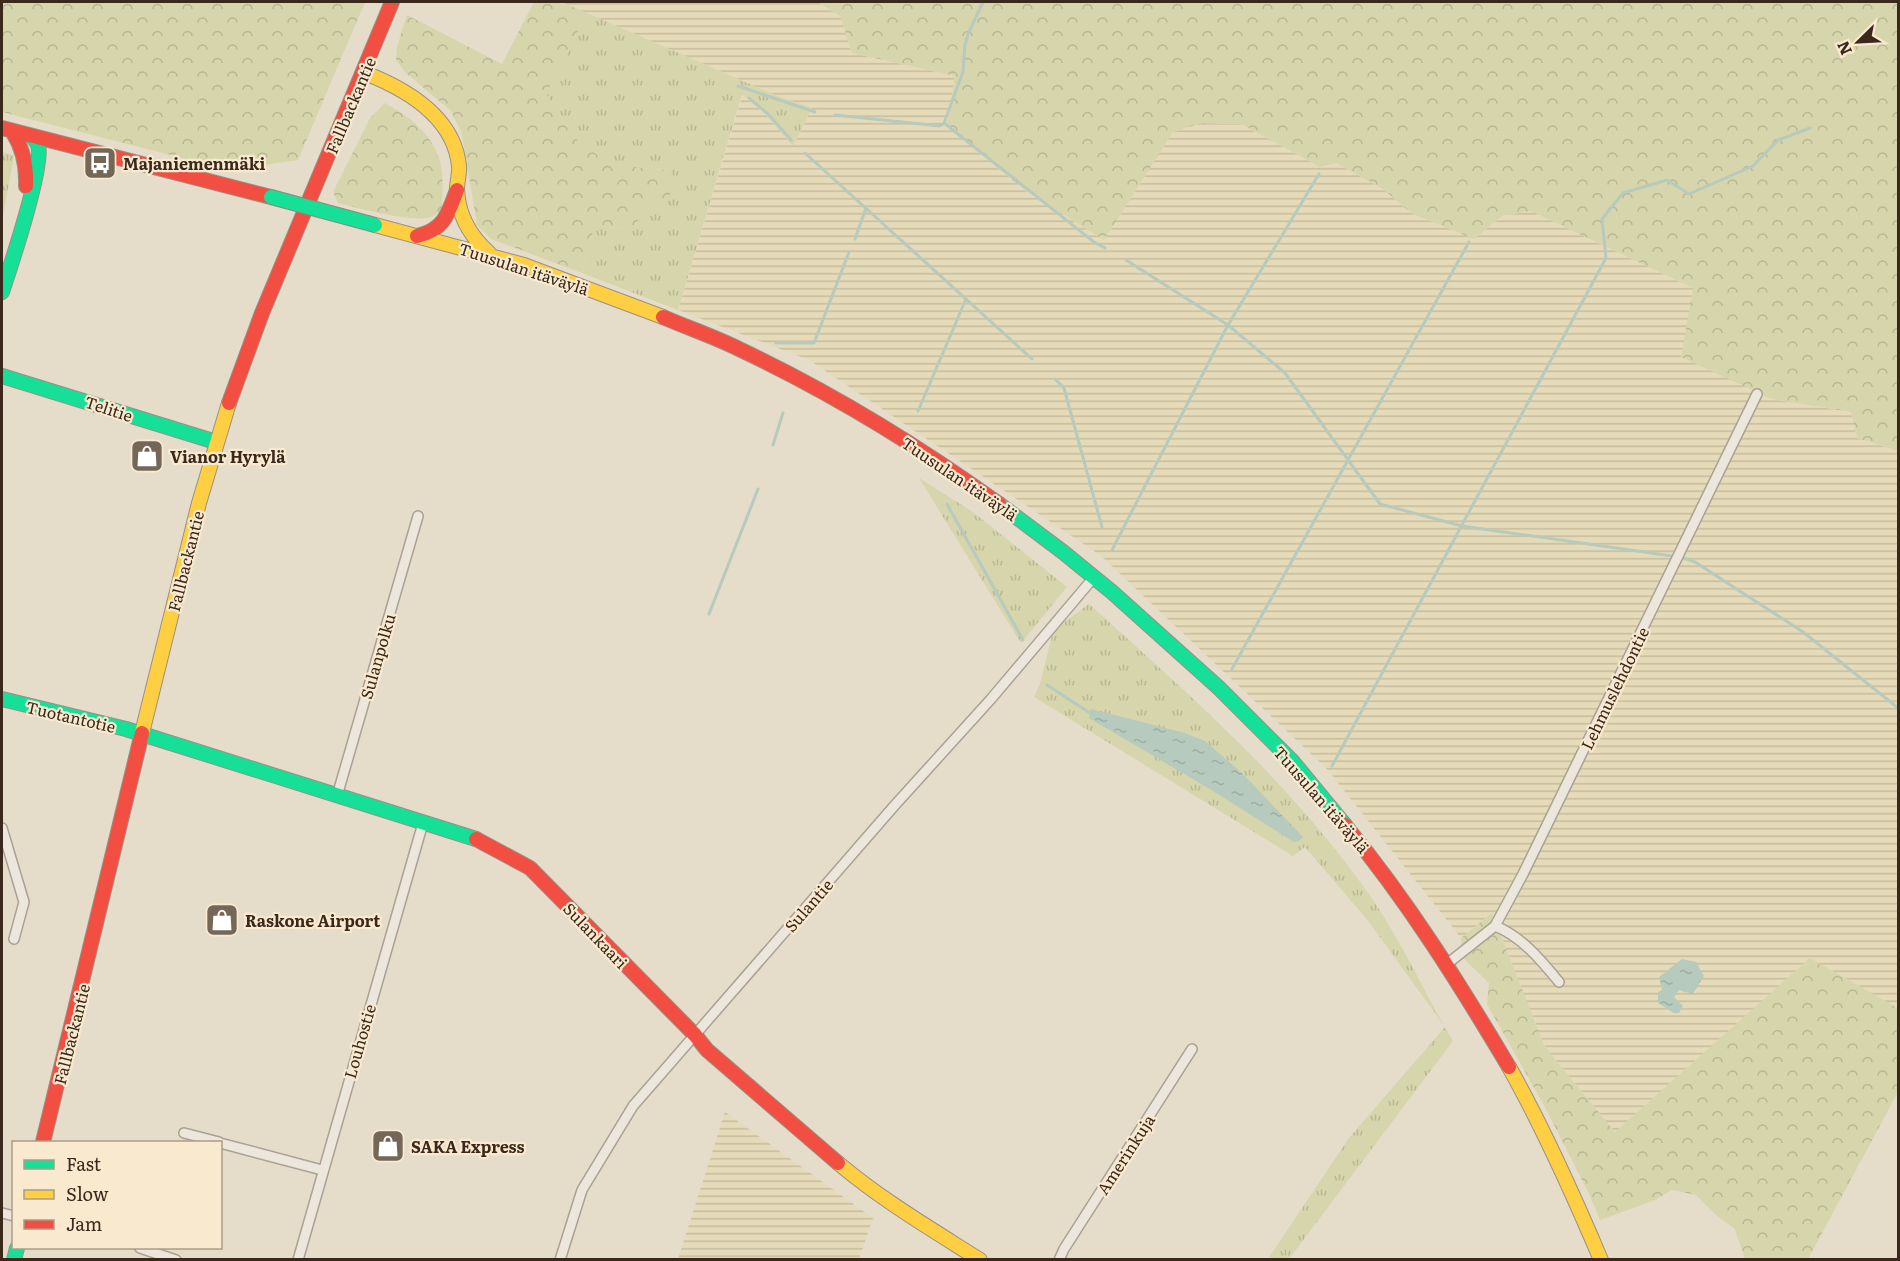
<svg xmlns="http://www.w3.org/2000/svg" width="1900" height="1261" viewBox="0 0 1900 1261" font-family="Literata,serif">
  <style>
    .farmland { fill: url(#farmland-rules) }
    .grass { fill: url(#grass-tufts) }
    .forest { fill: url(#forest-crowns) }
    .water { fill: url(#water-ripples) }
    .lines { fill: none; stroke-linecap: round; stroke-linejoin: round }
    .stream { stroke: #b6cabd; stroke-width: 3 }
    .street-casing { stroke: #aaa194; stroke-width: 12 }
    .fast-casing { stroke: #999084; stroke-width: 16 }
    .slow-casing { stroke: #999084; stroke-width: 16 }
    .jam-casing { stroke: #999084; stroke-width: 16 }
    .street { stroke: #ede6dc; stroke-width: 9 }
    .fast { stroke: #16e098; stroke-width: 14 }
    .slow { stroke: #ffcf43; stroke-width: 14 }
    .jam { stroke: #f24e42; stroke-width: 14 }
    .fast-bridge-casing { stroke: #8f867b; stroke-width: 16; stroke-linecap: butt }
    .fast-bridge { stroke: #16e098; stroke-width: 14 }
    .labels { text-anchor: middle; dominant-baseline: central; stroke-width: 4.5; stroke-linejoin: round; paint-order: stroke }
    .street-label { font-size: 16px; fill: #39281b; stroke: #f8e9cf }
    .poi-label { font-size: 16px; font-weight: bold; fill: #39281b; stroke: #f8e9cf; text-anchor: start }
  </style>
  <defs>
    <pattern id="farmland-rules" width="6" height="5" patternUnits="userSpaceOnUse" patternTransform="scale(1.5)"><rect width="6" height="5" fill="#e6dbb9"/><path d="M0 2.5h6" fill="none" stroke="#c6bc9e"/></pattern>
    <pattern id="grass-tufts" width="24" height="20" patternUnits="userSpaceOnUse" patternTransform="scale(1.5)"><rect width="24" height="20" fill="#d7d5ab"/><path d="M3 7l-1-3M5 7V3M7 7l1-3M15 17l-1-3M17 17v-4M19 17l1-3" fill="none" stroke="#b9b793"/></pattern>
    <pattern id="forest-crowns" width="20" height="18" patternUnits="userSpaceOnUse" patternTransform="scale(1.5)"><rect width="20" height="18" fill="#d7d5ab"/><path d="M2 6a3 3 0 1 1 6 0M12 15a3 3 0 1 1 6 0" fill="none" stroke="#b9b793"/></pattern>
    <pattern id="water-ripples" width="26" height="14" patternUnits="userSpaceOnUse" patternTransform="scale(1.5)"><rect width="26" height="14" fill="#b6cabd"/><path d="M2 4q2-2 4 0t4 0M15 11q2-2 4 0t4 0" fill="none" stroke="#9daea2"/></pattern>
  </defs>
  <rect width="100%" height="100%" fill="#e5dcca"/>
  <path class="farmland" d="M561,2H818L840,16L852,53L955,76L947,126L1026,191L1104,240L1173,132L1202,123L1241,124L1320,167L1336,163L1383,189L1411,213L1474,238L1502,216L1531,211L1693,288L1772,399L1851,412L1857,438L1898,451V1008L1810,959L1615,1132L1545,1047L1492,913L1461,938L1327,769L1100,555L809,360L678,310L743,93L766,115L793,145L812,108L775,95Z
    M725,1112L873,1218L859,1259H678Z"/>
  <path class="grass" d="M587,13L775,95L812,108L793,146L766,115L742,94L678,310L582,273L594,228L634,227L649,202L671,171L615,165L580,144L546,94Z
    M2,152L14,155L2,221Z
    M919,478L973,512L1067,587L1021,643Z
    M1089,604C1192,697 1299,790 1377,906C1405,949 1426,996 1453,1041L1289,1259H1268L1349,1138L1445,1027L1369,922L1305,847L1293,856L1034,697L1040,684L1052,635L1064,622Z"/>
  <path class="forest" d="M2,2H365L298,160L229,170L2,112Z
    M534,2H561L587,13L546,94L580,144L615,165L671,171L670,197L649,202L634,227L594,228L582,273L491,239L477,225L462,134L451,111L406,73L396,60L397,47L407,15L502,64Z
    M818,2H1898V451L1857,438L1851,412L1772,399L1681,357L1693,288L1531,211L1502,216L1474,239L1411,213L1383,189L1336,163L1320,167L1241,124L1202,123L1173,132L1104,240L1026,191L947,126L955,76L852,53L840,16Z
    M385,103C410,118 431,131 440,162C444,176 442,194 442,209C439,211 435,216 431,217C412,223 358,208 338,203L333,192L370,118Z
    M1492,913L1545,1047L1615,1132L1810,958L1898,1008V1092L1808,1259H1745L1735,1229L1716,1215L1696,1195L1672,1190L1655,1200L1600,1220L1589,1194L1547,1111L1487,1004L1489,983L1463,958L1461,938Z"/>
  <path class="water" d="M1091,709L1185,733L1205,741L1241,772L1303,837L1299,841L1294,842L1208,788L1089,718Z
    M1682,959L1696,962L1704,976L1693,994L1679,990L1674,997L1683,1006L1679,1013H1674L1658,1003V992L1662,990L1659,977Z"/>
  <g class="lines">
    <path class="stream" d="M738,86L815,112
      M749,98L768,114L791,140
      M835,115L940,126L944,123
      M944,123L1094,242L1105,248
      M944,123L963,72L965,45L968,34L983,2
      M805,153L1032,359
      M855,239L866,208
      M1126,260L1228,325L1285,373L1380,504L1462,526L1672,556
      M776,343H814L849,252
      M1055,379L1064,388L1102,527
      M918,411L966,299
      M773,445L783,413
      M947,504L1023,640
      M1112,550L1228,325L1319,174
      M1684,558L1695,562L1803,632L1898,708
      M709,614L758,489
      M1232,669L1469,242
      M1047,685L1090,713
      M1332,766L1606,258L1602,219L1623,193L1667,180L1689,194L1753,166L1778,140L1810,128"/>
    <g class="street-casing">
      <path id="street" d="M337,796L418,516
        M2,828L24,902L14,939
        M1495,926C1521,936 1541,960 1559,982
        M1447,964L1495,926L1523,874L1757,394
        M184,1133L219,1142
        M220,1143L322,1170
        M2,1213L14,1216
        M140,1248L176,1260
        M298,1260L423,823
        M560,1260L582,1190L633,1106L895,805L991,699L1095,576
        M1059,1260L1064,1249L1192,1049"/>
    </g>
    <g class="fast-casing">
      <path id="fast" d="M2,292C10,268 45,163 38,145C37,142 35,140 33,137
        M2,376L216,442
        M999,504L1063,552L1112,592L1219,688L1293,762L1345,825
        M2,699L126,729L476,839
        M14,1260L17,1248"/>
    </g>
    <g class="slow-casing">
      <path id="slow" d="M365,73C406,89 454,116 459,166C460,173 457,181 457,189C458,215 470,236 489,253
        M375,225L524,265L663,317
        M142,733L199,503L229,403
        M1509,1067C1544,1129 1573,1194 1601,1260
        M838,1163C882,1200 931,1229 980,1260"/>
    </g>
    <g class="jam-casing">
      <path id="jam" d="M2,128L271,197
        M12,131C23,148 27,165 26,186
        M417,236C444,230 448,214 457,190
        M663,317C688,328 715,337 739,349C830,392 917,445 999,504
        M229,403L262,313L392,2
        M1345,825C1407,900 1459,983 1509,1067
        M476,839L530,868L695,1035L707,1050L838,1163
        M43,1142L142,733"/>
    </g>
    <use href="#street" class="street"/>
    <use href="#fast" class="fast"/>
    <use href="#slow" class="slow"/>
    <use href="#jam" class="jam"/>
    <g class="fast-bridge-casing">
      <path id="fast-bridge" d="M271,197L375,225"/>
    </g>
    <use href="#fast-bridge" class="fast-bridge"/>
  </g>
  <defs>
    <g id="bus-square" transform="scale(1.725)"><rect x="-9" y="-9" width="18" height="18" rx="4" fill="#756758" stroke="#f8e9cf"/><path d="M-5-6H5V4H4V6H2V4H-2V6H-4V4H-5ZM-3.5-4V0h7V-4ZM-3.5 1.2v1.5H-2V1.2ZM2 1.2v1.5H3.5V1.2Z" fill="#fff"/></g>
    <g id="shop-square" transform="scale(1.725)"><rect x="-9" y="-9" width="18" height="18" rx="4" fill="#756758" stroke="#f8e9cf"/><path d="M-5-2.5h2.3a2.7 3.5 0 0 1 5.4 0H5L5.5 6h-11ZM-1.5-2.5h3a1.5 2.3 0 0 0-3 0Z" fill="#fff"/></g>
  </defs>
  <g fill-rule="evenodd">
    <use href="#bus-square" x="100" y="163"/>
    <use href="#shop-square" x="147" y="456"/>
    <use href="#shop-square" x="222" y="920"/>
    <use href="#shop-square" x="388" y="1146"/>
  </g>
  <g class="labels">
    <g class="street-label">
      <text transform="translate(350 105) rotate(-67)">Fallbackantie</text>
      <text transform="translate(524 268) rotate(18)">Tuusulan itäväylä</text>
      <text transform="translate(109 408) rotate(18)">Telitie</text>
      <text transform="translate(960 478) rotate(34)">Tuusulan itäväylä</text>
      <text transform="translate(185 561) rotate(-76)">Fallbackantie</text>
      <text transform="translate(377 656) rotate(-74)">Sulanpolku</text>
      <text transform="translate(1614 688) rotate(-64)">Lehmuslehdontie</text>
      <text transform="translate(71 716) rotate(13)">Tuotantotie</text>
      <text transform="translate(1322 799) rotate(49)">Tuusulan itäväylä</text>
      <text transform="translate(808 905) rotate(-49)">Sulantie</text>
      <text transform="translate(596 935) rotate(46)">Sulankaari</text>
      <text transform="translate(71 1034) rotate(-76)">Fallbackantie</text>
      <text transform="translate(359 1041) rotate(-74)">Louhostie</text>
      <text transform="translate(1125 1154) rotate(-57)">Amerinkuja</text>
    </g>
    <g class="poi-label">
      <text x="123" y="163">Majaniemenmäki</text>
      <text x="170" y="456">Vianor Hyrylä</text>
      <text x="245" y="920">Raskone Airport</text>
      <text x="411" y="1146">SAKA Express</text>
    </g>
  </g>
  <rect width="1900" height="1261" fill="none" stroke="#39281b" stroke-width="6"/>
  <rect x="12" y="1141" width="210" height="108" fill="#f8e9cf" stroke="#ac9c87" stroke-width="1.5"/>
  <rect x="24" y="1160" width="30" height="9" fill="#16e098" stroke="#ac9c87" stroke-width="1.5"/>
  <text x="66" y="1171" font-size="18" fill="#39281b">Fast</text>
  <rect x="24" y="1190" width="30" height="9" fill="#ffcf43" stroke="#ac9c87" stroke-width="1.5"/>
  <text x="66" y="1201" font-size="18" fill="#39281b">Slow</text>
  <rect x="24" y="1220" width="30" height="9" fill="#f24e42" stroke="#ac9c87" stroke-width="1.5"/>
  <text x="66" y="1231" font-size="18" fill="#39281b">Jam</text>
  <g transform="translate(1858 42) rotate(246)" stroke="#f8e9cf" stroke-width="4.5" paint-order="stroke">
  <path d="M0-4.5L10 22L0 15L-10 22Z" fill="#39281b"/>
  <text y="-9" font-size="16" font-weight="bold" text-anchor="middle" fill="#39281b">N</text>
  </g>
</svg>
